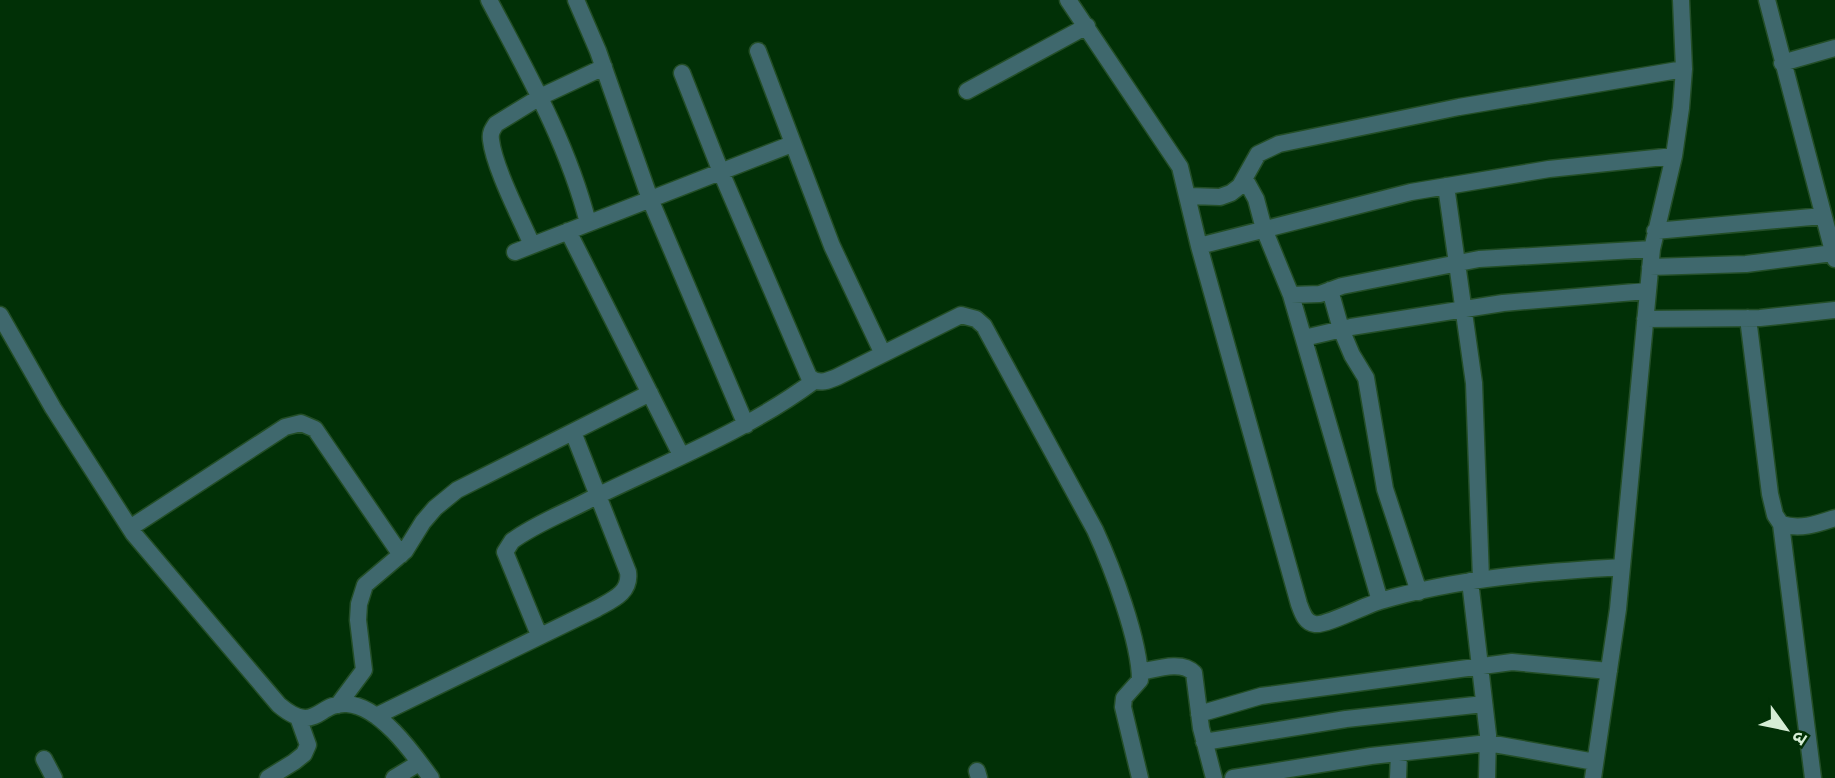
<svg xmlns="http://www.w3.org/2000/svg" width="1835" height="778" viewBox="0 0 1835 778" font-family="'Exo 2','Noto Sans Devanagari',sans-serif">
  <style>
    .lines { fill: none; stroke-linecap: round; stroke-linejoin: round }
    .street-casing { stroke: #234e27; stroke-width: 19 }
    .street { stroke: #3f686d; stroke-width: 16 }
  </style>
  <rect width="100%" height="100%" fill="#013006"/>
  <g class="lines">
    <g class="street-casing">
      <path id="street" d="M489,0C527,72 568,144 588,223
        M576,0L598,51L650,199L746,425
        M1068,0L1180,167L1199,246L1299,604C1302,612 1305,623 1315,624C1325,626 1366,605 1380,601C1458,578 1540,572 1622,567
        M1767,0L1835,259
        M758,51L832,246L883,354
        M1782,63L1835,48
        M682,73L721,172L809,377C819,385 827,381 837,377L961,315L976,319L984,326L1095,530C1112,567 1140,641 1140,680L1124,698L1123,707L1140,778
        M967,91L1087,26
        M1245,179L1256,199L1264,229L1291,295L1380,601
        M1446,186L1474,383L1481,579
        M1189,196L1220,197L1231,193L1240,186L1258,154L1279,144L1459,107L1684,69
        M568,231L681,455
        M1655,231L1823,216
        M532,245C520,217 494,167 491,140C490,133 492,130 496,124L540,97L604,67
        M1199,246L1411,192L1549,169L1674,156
        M515,252L792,144
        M1650,267L1746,264L1833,253
        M1330,290L1341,329L1352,355L1366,378L1385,489L1419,592
        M1291,295L1320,294L1342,286L1479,259L1652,249
        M0,315L53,408L133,533L279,705C316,736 317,702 347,704C380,706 413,753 431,778
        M1748,318L1770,494L1775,515L1781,524C1800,530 1817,524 1835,518
        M1645,319L1760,318L1835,310
        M1304,338L1351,327L1503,303L1647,291
        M1781,524L1813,778
        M130,528L285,427L301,423L315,429L401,555
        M1470,581L1488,735L1487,778
        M539,635L505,552L512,541C535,524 562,514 587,501C664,463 745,432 814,381
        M1140,672C1156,669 1182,660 1194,673L1201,728L1214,778
        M338,705L364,670L358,620L359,604L365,585L405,551L423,522L435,508L457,490L650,393
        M1199,714L1261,696L1512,662L1609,671
        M376,716L596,609C612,600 631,593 628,572L573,432
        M1204,742L1346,719L1484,704
        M44,759L54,778
        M977,771L979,778
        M268,778L294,762L304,754L308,745L298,717
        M394,778L419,763
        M1233,778L1371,756L1488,743L1595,762
        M1398,778L1399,753
        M1593,778L1618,609L1652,249L1674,156L1681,108L1684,69L1681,0"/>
    </g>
    <use href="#street" class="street"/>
  </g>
  <g transform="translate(1786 729) rotate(123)" stroke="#013006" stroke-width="5" paint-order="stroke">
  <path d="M0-5L12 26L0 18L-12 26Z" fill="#d5edd5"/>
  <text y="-10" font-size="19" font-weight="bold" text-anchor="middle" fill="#d5edd5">उ</text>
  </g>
</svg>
